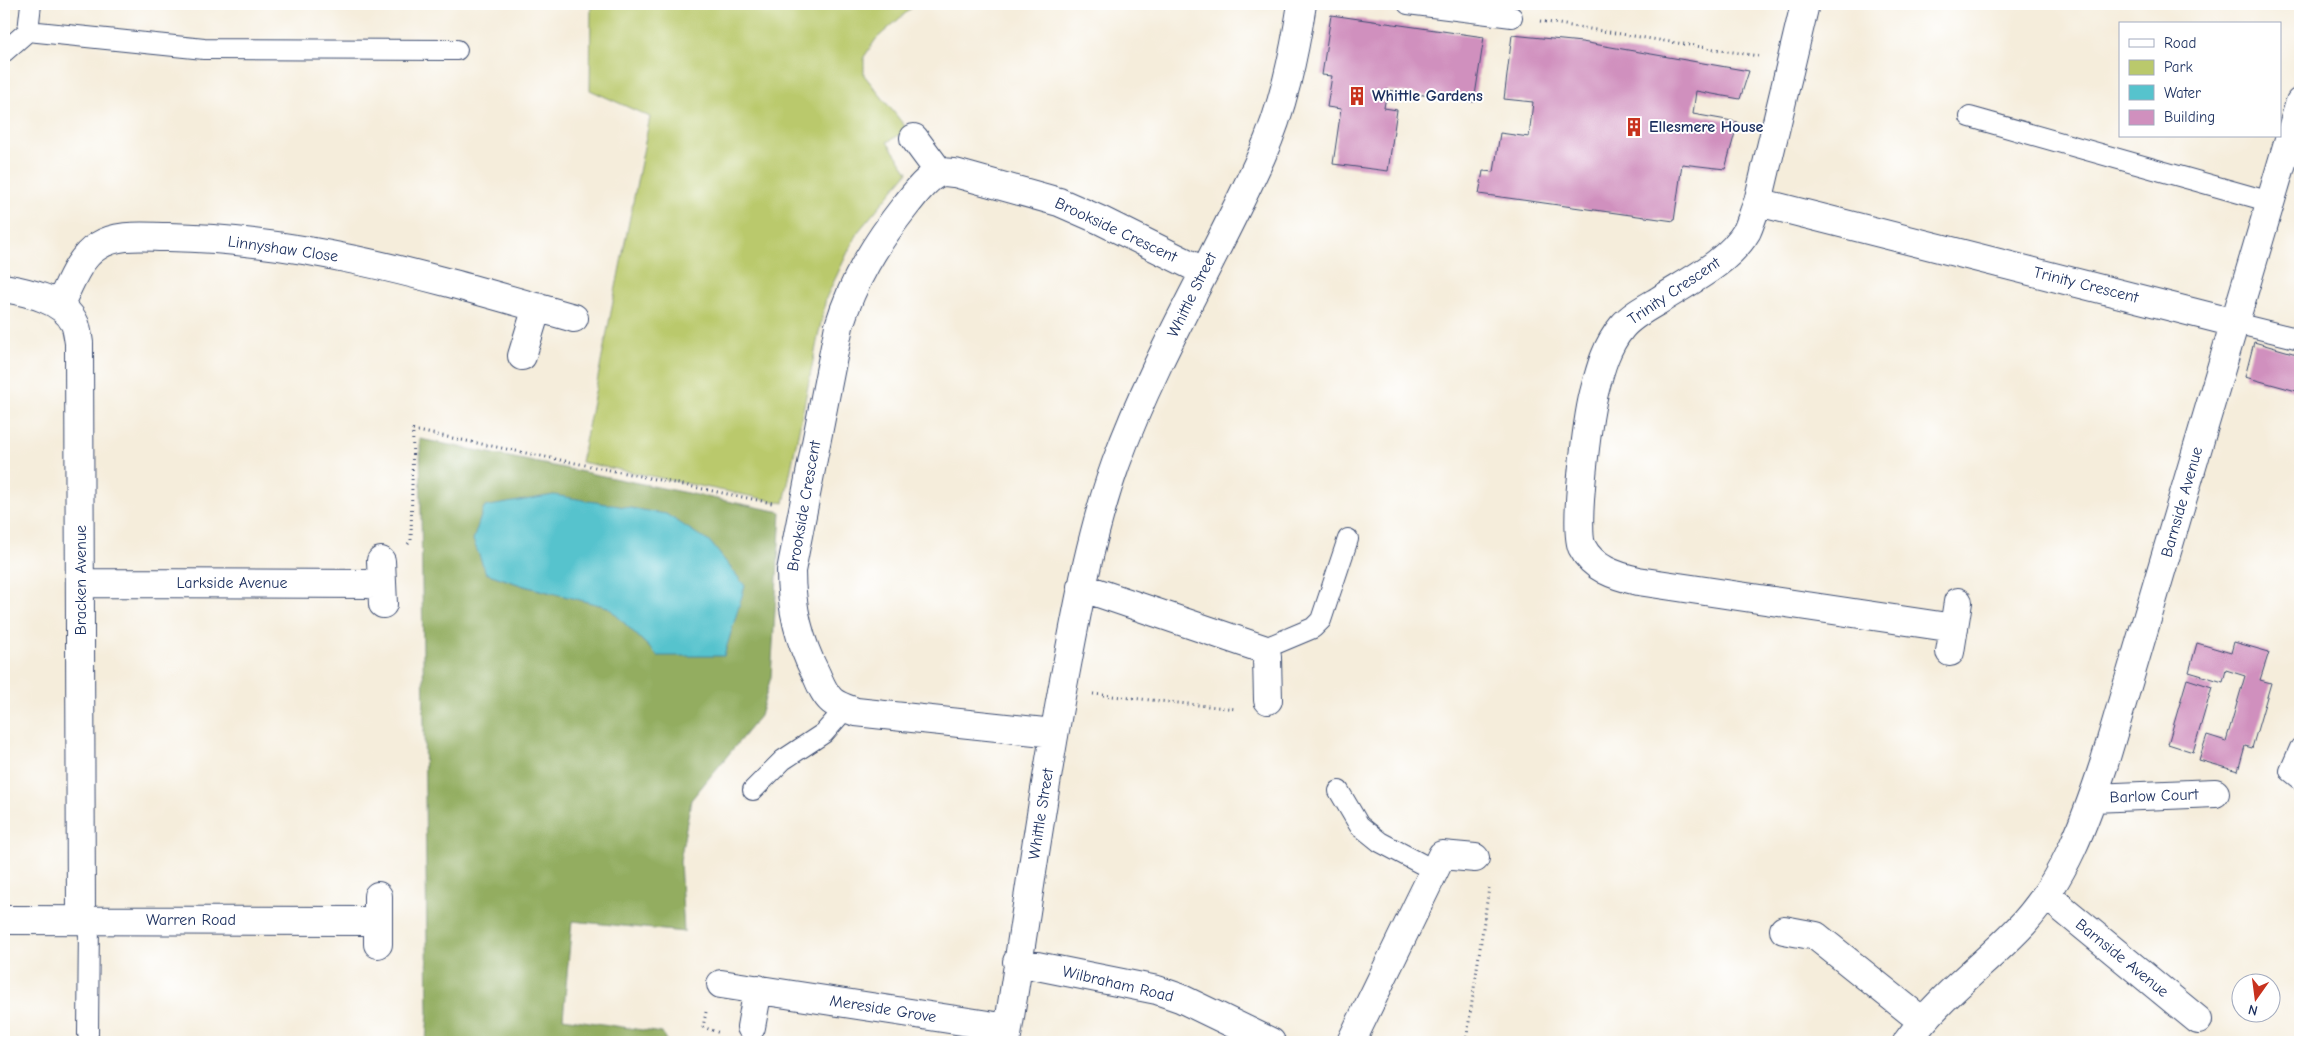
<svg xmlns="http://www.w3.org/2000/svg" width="2304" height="1046" viewBox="0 0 2304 1046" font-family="'Comic Neue',sans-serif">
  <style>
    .green { fill: #bac96c; stroke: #6a7c65 }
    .forest { fill: #93ad60; stroke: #576e5f; fill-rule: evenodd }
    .water { fill: #56c3cd; stroke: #387996 }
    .building { fill: #d090be }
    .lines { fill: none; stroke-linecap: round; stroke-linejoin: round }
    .service-casing { stroke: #3c4c71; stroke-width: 22 }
    .minor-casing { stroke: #3c4c71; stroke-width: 30 }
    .path { stroke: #3c4c71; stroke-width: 3; stroke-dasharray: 1 4; stroke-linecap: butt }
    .service { stroke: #fff; stroke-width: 20 }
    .minor { stroke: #fff; stroke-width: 28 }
    .labels { text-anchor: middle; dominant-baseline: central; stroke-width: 4; stroke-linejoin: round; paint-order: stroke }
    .poi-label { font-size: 16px; font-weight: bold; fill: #1b2f5e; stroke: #fff; text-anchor: start }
    .street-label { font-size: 16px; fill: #1b2f5e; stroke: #fff }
  </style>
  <rect width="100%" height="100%" fill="#fff"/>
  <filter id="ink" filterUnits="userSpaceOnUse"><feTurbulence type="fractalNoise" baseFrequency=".02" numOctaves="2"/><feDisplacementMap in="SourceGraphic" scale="10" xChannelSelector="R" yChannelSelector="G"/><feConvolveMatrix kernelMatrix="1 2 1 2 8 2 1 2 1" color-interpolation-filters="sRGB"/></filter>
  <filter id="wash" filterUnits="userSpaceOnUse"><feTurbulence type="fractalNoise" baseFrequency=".0096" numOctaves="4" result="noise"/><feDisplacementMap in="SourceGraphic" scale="20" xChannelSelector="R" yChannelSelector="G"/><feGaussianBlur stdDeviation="1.12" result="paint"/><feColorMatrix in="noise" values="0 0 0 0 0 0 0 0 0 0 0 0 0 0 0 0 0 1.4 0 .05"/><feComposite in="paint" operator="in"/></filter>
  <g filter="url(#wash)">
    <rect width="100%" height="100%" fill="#f5eddb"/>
    <path class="green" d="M591,4H916L876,39L864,57V75L908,130L887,142L908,172L857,233L826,298L784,503L581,462L650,117L590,90Z"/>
    <path class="forest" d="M420,439L781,512L771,677L760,716L691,800L680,861L684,932L572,921L563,1018L662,1033L667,1042H426L428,1012ZM486,573L745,586L658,656L608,607L524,586Z"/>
    <path class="water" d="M554,495L666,514L711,543L745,586L724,656H658L608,607L524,586L486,573L473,540L484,507Z"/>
    <g id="blocks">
      <path class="building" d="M1331,15L1484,37L1474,102L1387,90L1384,108L1397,110L1388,171L1333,164L1341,109L1327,107L1332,76L1322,75Z
        M1512,35L1582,42L1749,71L1740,99L1696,91L1693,114L1738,122L1725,169L1682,164L1674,221L1479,194L1483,171L1494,172L1500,133L1529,137L1533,102L1504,99Z
        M2254,342L2300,355V392L2245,377Z
        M2234,642L2269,652L2260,680L2271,683L2252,748L2245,746L2238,771L2199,760L2207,735L2226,741L2245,676L2226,670L2223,682L2189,672L2197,643L2231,653Z
        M2187,679L2212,687L2193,752L2168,744Z"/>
    </g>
  </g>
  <g filter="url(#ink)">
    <use href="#blocks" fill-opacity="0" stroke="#3c4c71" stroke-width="1"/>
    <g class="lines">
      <g class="service-casing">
        <path id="service" d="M1408,4L1512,17
          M28,31L31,4
          M4,52L28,31L204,49L457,50
          M1970,117L2271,202
          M2235,323L2296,338L2300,337
          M1263,649L1313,628L1321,620L1348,539
          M2300,748L2290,771L2300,779
          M753,790L783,760L824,733L846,708
          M1339,791L1359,825L1380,842L1435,871
          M88,1034L89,920"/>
      </g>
      <g class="minor-casing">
        <path id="minor" d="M914,138L940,173
          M1758,202L1805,4
          M4,288C27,292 64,299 75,324C77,329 78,337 79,343L81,920
          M59,306C69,286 78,258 98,246C118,233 145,237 168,237C308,239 440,280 574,318
          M522,356L537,307
          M381,561L383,604
          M81,583L382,584
          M1081,587L1263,649L1267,657L1268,700
          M1954,628L1638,581C1616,576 1593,569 1582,547C1573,528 1588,417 1594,393C1600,370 1606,346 1622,327C1631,316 1646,308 1658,301C1689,281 1728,263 1747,231C1751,222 1754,211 1758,202L2235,323
          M1950,652L1958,602
          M1054,733L856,712C848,709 838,706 832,701C824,694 820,683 816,674C799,641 791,609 791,571L839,326C853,280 876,243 906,205C915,194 926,178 939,173C943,171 950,173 955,173L1059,202L1100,220L1203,271
          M2093,798L2215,793
          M2046,895L2198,1020
          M378,896V944
          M4,920L378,921
          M1784,930L1816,936L1922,1021
          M1017,962L1157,990L1180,998L1271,1042
          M721,984L1008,1028
          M751,1027L758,989
          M1006,1042C1026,918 1042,793 1066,670C1079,600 1092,530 1116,463C1155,356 1215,259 1261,157C1283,109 1294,55 1302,4
          M1351,1042L1442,855L1475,858
          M1907,1042C1939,996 1986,964 2024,923C2065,877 2085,822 2104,764L2300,102"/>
      </g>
      <path class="path" d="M1540,21L1758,56
        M408,544L411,540L413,430L772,503
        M1093,694L1236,709
        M706,1012L703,1027L720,1033
        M1466,1042L1489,888"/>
      <use href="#service" class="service"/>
      <use href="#minor" class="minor"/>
    </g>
  </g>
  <defs>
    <g id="building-bare" transform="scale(1.5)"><path d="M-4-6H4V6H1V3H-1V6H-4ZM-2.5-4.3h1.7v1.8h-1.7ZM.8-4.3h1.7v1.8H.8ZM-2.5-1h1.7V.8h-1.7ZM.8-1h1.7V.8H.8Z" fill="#c8321e" stroke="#fff" stroke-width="2.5" paint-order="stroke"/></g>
  </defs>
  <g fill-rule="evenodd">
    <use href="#building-bare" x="1357" y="96"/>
    <use href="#building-bare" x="1634" y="127"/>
  </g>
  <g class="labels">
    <g class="poi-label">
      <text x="1372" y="96">Whittle Gardens</text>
      <text x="1649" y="127">Ellesmere House</text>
    </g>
    <g class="street-label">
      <text transform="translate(1116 230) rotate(25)">Brookside Crescent</text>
      <text transform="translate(283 249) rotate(8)">Linnyshaw Close</text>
      <text transform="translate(2086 285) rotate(14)">Trinity Crescent</text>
      <text transform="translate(1674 291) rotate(-34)">Trinity Crescent</text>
      <text transform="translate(1192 295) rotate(-64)">Whittle Street</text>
      <text transform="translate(2182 502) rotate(-74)">Barnside Avenue</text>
      <text transform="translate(804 506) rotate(-80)">Brookside Crescent</text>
      <text transform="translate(81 580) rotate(-90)">Bracken Avenue</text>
      <text x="232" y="583">Larkside Avenue</text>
      <text transform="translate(2154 796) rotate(-2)">Barlow Court</text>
      <text transform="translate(1041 814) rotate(-81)">Whittle Street</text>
      <text x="191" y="920">Warren Road</text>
      <text transform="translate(2122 958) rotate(39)">Barnside Avenue</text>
      <text transform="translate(1118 984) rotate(13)">Wilbraham Road</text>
      <text transform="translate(883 1009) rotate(9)">Mereside Grove</text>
    </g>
  </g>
  <rect width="2304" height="1046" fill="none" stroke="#fff" stroke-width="20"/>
  <rect x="2119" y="22" width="162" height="115" fill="#ffffff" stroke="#a4acbf"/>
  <rect x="2129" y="39" width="25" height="8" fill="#ffffff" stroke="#a4acbf"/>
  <text x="2164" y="48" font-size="15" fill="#1b2f5e">Road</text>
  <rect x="2129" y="60" width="25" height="15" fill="#bac96c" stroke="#a4acbf"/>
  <text x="2164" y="72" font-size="15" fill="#1b2f5e">Park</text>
  <rect x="2129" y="85" width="25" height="15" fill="#56c3cd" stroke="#a4acbf"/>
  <text x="2164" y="98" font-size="15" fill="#1b2f5e">Water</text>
  <rect x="2129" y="110" width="25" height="15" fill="#d090be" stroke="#a4acbf"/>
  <text x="2164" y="122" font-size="15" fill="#1b2f5e">Building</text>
  <g transform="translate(2256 998) rotate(194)"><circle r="24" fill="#ffffff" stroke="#a4acbf"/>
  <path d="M0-4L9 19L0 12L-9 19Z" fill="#c8321e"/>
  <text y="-8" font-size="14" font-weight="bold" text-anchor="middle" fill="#1b2f5e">N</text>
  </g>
</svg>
